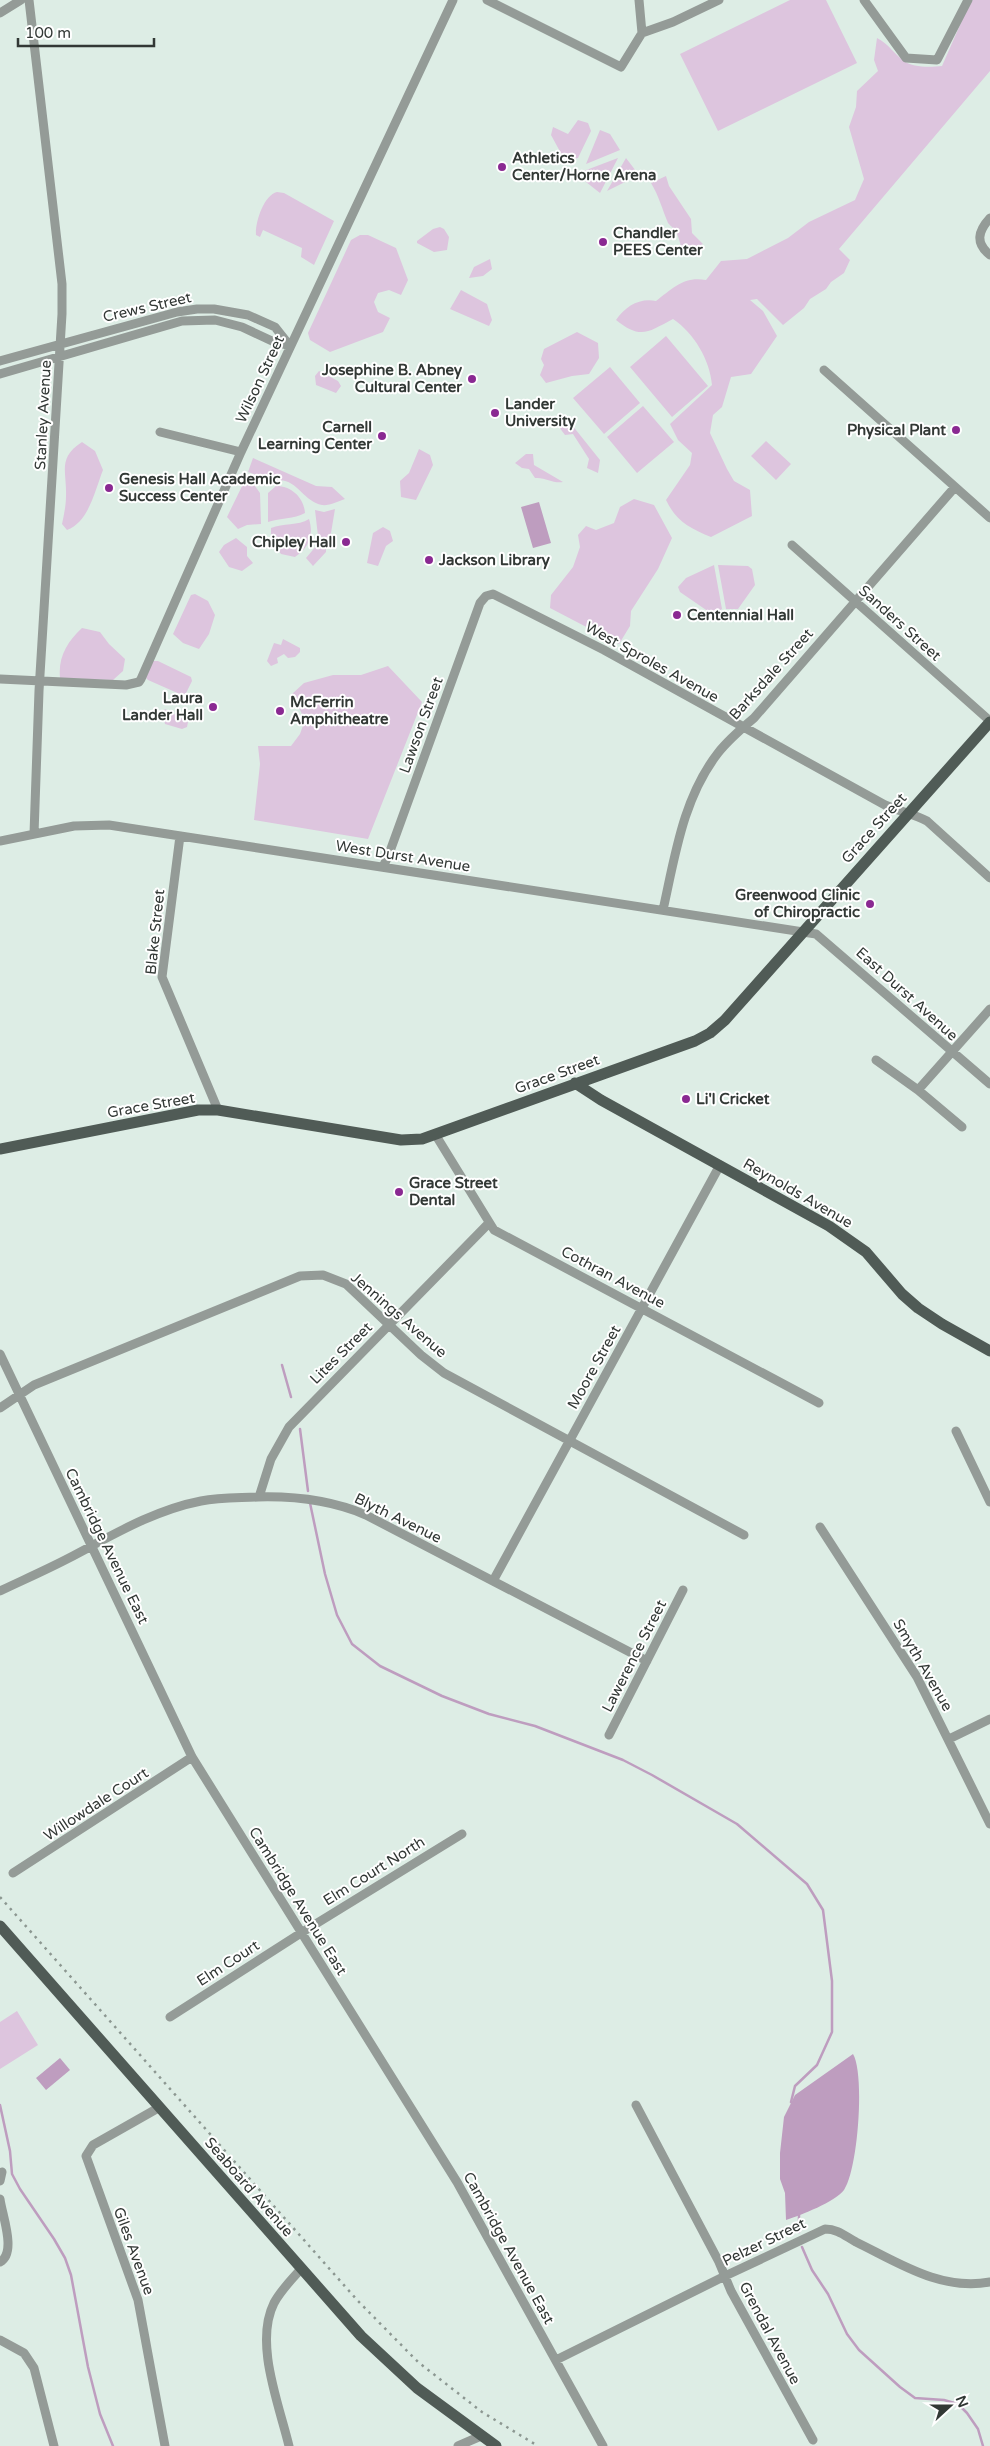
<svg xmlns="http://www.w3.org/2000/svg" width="990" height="2446" viewBox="0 0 990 2446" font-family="'Varela Round',sans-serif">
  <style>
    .green { fill: #ddc5de }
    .water { fill: #be9dbf }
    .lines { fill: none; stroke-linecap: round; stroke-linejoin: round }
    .stream { stroke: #be9dbf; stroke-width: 2.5 }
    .minor { stroke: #949b97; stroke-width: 9 }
    .major { stroke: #505b56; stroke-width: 11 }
    .rail { stroke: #8c9791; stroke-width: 2.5; stroke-dasharray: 2.5 5; stroke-linecap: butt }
    .poi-dot { fill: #8a2992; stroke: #fff; stroke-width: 2 }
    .labels { text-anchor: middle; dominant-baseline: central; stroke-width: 4; stroke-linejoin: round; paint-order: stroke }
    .poi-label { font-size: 15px; font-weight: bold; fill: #323835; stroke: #fff; text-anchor: start }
    .street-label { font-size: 15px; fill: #323835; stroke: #fff }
  </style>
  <rect width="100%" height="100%" fill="#ddede5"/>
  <path class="green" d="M790,0H826L857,63L718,131L680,54Z
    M971,0H990V71L839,249L850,260L844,273L831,282L826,289L810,299L804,308L783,325L757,299L750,300L763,311L777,336L751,374L731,377L722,407L713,415L710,433L727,469L734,481L750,490L752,516L711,537C689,528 676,521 666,500L690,465L692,453L678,440L670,424L712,385C710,360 694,333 673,319C648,332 641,340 616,320C626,306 639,298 656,301C673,288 684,276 706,280L721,261L747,259L788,238L809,222L855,200L864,179L849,127L856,107L857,91L878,71L874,60L877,38C889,44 894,54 904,61C913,68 931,67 942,66Z
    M578,120L588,123L591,131L578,158L567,160L563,157L551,135L553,127L568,134Z
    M600,130L610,134L620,150L586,164Z
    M618,158L600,193L586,182L581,172Z
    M626,158L639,175L607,191Z
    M666,176L669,186L691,219L692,233L703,244L696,249L681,247C680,242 678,236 676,231C674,228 670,226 668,223C662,209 659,196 651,183Z
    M277,192L284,193L334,221L314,265L301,257L302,248L263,230L260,237L256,235C255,222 264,195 277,192Z
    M440,227L444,229L449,237L447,250L434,252L417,243V241L433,229Z
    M360,235H368L396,248L408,280L401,295L389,290L378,293L374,302L378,312L390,318L383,332L330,352L310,340L308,333L351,240Z
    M490,259L492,269L483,276L469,278L474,267Z
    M461,290L487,304L492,320L489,326L450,309Z
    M577,332L598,343L599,358L589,374L572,376L546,383L540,375L544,365L541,359L544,349Z
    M666,336L708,386L672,417L630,367Z
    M610,367L640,403L604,434L573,398Z
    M319,371L338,381L341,386L336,393L316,385L315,376Z
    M643,406L674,442L637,473L607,437Z
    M558,414L568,420L600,460L598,473L587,468L589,459L573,434L565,435L559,427Z
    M766,441L791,464L776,480L751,456Z
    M82,442L95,451L103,470C95,490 89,522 67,530L62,524C64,515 66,505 66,496C67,472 57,458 82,442Z
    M419,449L430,455L433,465L416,500L401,497L400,481L409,473Z
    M526,454H533L534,465L563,482C553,484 546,477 535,478L529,469L522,468L515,463Z
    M253,458L316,486L332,487L345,499C339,501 329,506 322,505C300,501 294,468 265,485L257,475L248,472Z
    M245,480L252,482L260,493L261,524L247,525L238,529L227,517Z
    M276,486C292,486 304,498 305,513C294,519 280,518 268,522V493Z
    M634,499L654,505L672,538L658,569L631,611L630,626L619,644L550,608L551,595L573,567L580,547L578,535L586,526L596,530L614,523L620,507Z
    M335,509L330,539L318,536L315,510L324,512Z
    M309,519C314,535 309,548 295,557L281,554L271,541V528C283,523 298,526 309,519Z
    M383,527L390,531L393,541L386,546L378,566L367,563L373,533Z
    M236,538L247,547V556L253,563L242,571L229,567L219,552L224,545Z
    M317,545H326V552L313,566L306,558Z
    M714,565L722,609L712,614L680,592L678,587L686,578Z
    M718,565L748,566L752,569L755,585L738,609H726Z
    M195,594L208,601L215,615L209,634L199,649L183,643L173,634L191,595Z
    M82,628L100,632L109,644L125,659L123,671L113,680L60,678C58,657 67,642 82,628Z
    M283,639L300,648V652L295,657L288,658L284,654L277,658L278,663L271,666L267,661L274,643L281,645Z
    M153,661H158L191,677L192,681L186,693L182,695L148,680L146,678Z
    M388,666L422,702L368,839L254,820L260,764L258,746H291L300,734L305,720L292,694L304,683L333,675H361Z
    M165,709L188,722L187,727L182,729L165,724L163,712Z
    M17,2011L38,2045L0,2069V2022Z"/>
  <path class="water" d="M539,502L551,543L533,548L521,507Z
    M853,2054C865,2074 858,2170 844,2190C835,2202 801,2215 786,2220L785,2193L780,2179V2153L784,2117L795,2095Z
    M60,2058L70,2070L46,2090L36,2078Z"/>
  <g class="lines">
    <path class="stream" d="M282,1365L291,1397
      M300,1429L308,1491
      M310,1503L325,1574L337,1615L352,1644L380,1666L442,1696L489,1714L535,1726L623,1760L652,1775L737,1824L807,1884L823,1910L832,1981V2032L817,2065L795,2086L791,2102
      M0,2105L10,2151L12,2174L20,2189L54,2239L65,2258L71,2275L88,2367L100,2414L113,2446
      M799,2232V2215
      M802,2247L812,2270L828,2294L847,2334L859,2350L900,2387L915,2398L944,2400L958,2404L967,2413L978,2429L983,2446"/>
    <path class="minor" d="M29,0L62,284V314L39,691L34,834
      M487,0L621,67L642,33L639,0
      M864,0L906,58L937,60L968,0
      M0,13L21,0
      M642,33L673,22L719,0
      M990,218C978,231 975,243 990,255
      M0,361L177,312L197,309H214L248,315L275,327L290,346
      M824,370L990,518
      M0,374L182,321L215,320L242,327L272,341L290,346
      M160,432L241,452
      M792,545L990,721
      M0,679L126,685L139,682L141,679L241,452L453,0
      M180,836L162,977L218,1110
      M0,841L74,826L109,825L816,934L990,1084
      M383,867L389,854L480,603L486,596L493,594L604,650L885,805C899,811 914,814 927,821L990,878
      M663,910C675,856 683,798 718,753C728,740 741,729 754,718L955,487
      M876,1060L918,1090L962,1127
      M918,1090L990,1009
      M435,1134L494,1230L819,1403
      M0,1354L192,1757L457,2182L603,2446
      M0,1408L34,1385L300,1276L323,1275L346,1284L421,1355L444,1373L744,1535
      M956,1431L990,1502
      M259,1497L271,1459L289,1427L488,1224
      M820,1527L917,1677L990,1824
      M493,1581L720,1165
      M0,1591C23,1580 46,1570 69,1558C111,1536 154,1510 201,1501C220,1497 239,1498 258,1497C296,1496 331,1500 366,1515L647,1661
      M609,1735L683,1590
      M949,1739L990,1719
      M13,1873L192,1757
      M170,2017L301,1933L462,1834
      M636,2105L719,2262L731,2291L813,2440
      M160,2107L93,2145L86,2156L138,2300L165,2446
      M0,2181L2,2172
      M0,2199C2,2215 17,2253 0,2262
      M0,2340L24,2353L34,2368L54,2446
      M556,2360L725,2276L825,2229C838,2229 845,2236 856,2242C899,2263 940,2291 990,2282
      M289,2446C279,2404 254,2343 274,2303C281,2290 291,2280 301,2269
      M458,2446L481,2436"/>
    <path class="major" d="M575,1083L601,1100L829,1226L866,1252L902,1294L918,1308L942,1324L990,1351
      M0,1149L198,1110H218L401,1140L422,1139L695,1041L710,1033L725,1020L990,722
      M0,1926L361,2336L417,2388L496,2446"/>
    <path class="rail" d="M0,1897L358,2301L418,2362L482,2412L538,2446"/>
  </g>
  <g class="poi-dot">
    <circle cx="502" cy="167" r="5"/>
    <circle cx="603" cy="242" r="5"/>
    <circle cx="472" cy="379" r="5"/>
    <circle cx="495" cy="413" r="5"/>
    <circle cx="956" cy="430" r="5"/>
    <circle cx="382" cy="436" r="5"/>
    <circle cx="109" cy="488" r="5"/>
    <circle cx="346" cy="542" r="5"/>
    <circle cx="429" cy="560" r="5"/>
    <circle cx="677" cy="615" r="5"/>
    <circle cx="213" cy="707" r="5"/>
    <circle cx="280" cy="711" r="5"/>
    <circle cx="870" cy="904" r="5"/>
    <circle cx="686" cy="1099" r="5"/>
    <circle cx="399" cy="1192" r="5"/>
  </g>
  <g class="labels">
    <g class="poi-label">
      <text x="512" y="158">Athletics<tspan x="512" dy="17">Center/Horne Arena</tspan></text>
      <text x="613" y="233">Chandler<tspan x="613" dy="17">PEES Center</tspan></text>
      <text x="462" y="370" text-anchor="end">Josephine B. Abney<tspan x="462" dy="17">Cultural Center</tspan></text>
      <text x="505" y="404">Lander<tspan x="505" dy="17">University</tspan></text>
      <text x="372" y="427" text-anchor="end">Carnell<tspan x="372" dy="17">Learning Center</tspan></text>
      <text x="946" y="430" text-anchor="end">Physical Plant</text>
      <text x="119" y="479">Genesis Hall Academic<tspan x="119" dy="17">Success Center</tspan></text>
      <text x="336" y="542" text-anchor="end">Chipley Hall</text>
      <text x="439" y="560">Jackson Library</text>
      <text x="687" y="615">Centennial Hall</text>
      <text x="203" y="698" text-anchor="end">Laura<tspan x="203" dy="17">Lander Hall</tspan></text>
      <text x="290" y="702">McFerrin<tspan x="290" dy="17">Amphitheatre</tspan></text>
      <text x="860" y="895" text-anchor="end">Greenwood Clinic<tspan x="860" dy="17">of Chiropractic</tspan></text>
      <text x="696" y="1099">Li'l Cricket</text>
      <text x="409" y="1183">Grace Street<tspan x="409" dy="17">Dental</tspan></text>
    </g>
    <g class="street-label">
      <text transform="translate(147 307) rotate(-13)">Crews Street</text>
      <text transform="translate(260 379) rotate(-65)">Wilson Street</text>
      <text transform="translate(43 415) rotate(-87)">Stanley Avenue</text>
      <text transform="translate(900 623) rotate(42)">Sanders Street</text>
      <text transform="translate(652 662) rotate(29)">West Sproles Avenue</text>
      <text transform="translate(771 674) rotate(-48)">Barksdale Street</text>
      <text transform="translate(421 725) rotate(-70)">Lawson Street</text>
      <text transform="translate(874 828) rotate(-48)">Grace Street</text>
      <text transform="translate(403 856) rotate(9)">West Durst Avenue</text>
      <text transform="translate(155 932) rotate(-84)">Blake Street</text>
      <text transform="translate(907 994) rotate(42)">East Durst Avenue</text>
      <text transform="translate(557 1074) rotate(-20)">Grace Street</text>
      <text transform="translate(151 1105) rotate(-10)">Grace Street</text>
      <text transform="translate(798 1193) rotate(30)">Reynolds Avenue</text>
      <text transform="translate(613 1277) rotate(28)">Cothran Avenue</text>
      <text transform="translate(399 1315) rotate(41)">Jennings Avenue</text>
      <text transform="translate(341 1353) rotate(-45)">Lites Street</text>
      <text transform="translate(594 1367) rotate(-61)">Moore Street</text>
      <text transform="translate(398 1518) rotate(26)">Blyth Avenue</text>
      <text transform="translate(107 1546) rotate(64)">Cambridge Avenue East</text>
      <text transform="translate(634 1656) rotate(-63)">Lawerence Street</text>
      <text transform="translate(923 1665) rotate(60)">Smyth Avenue</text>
      <text transform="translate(96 1804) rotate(-33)">Willowdale Court</text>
      <text transform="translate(374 1871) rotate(-32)">Elm Court North</text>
      <text transform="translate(298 1901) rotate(58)">Cambridge Avenue East</text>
      <text transform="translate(228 1963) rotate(-33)">Elm Court</text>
      <text transform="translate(249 2187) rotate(49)">Seaboard Avenue</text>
      <text transform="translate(764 2242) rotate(-26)">Pelzer Street</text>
      <text transform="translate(509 2248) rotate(61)">Cambridge Avenue East</text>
      <text transform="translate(134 2251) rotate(70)">Giles Avenue</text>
      <text transform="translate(770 2333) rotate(62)">Grendal Avenue</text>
    </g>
  </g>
  <g transform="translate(950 2406) rotate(69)" stroke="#ffffff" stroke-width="4" paint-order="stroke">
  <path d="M0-4L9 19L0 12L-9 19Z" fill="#323835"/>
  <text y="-8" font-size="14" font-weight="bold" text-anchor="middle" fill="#323835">N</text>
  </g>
  <path d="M18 38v8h136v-8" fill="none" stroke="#323835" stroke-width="2.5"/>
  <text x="25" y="38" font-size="15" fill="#323835" stroke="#ffffff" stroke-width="4" paint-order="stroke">100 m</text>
</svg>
